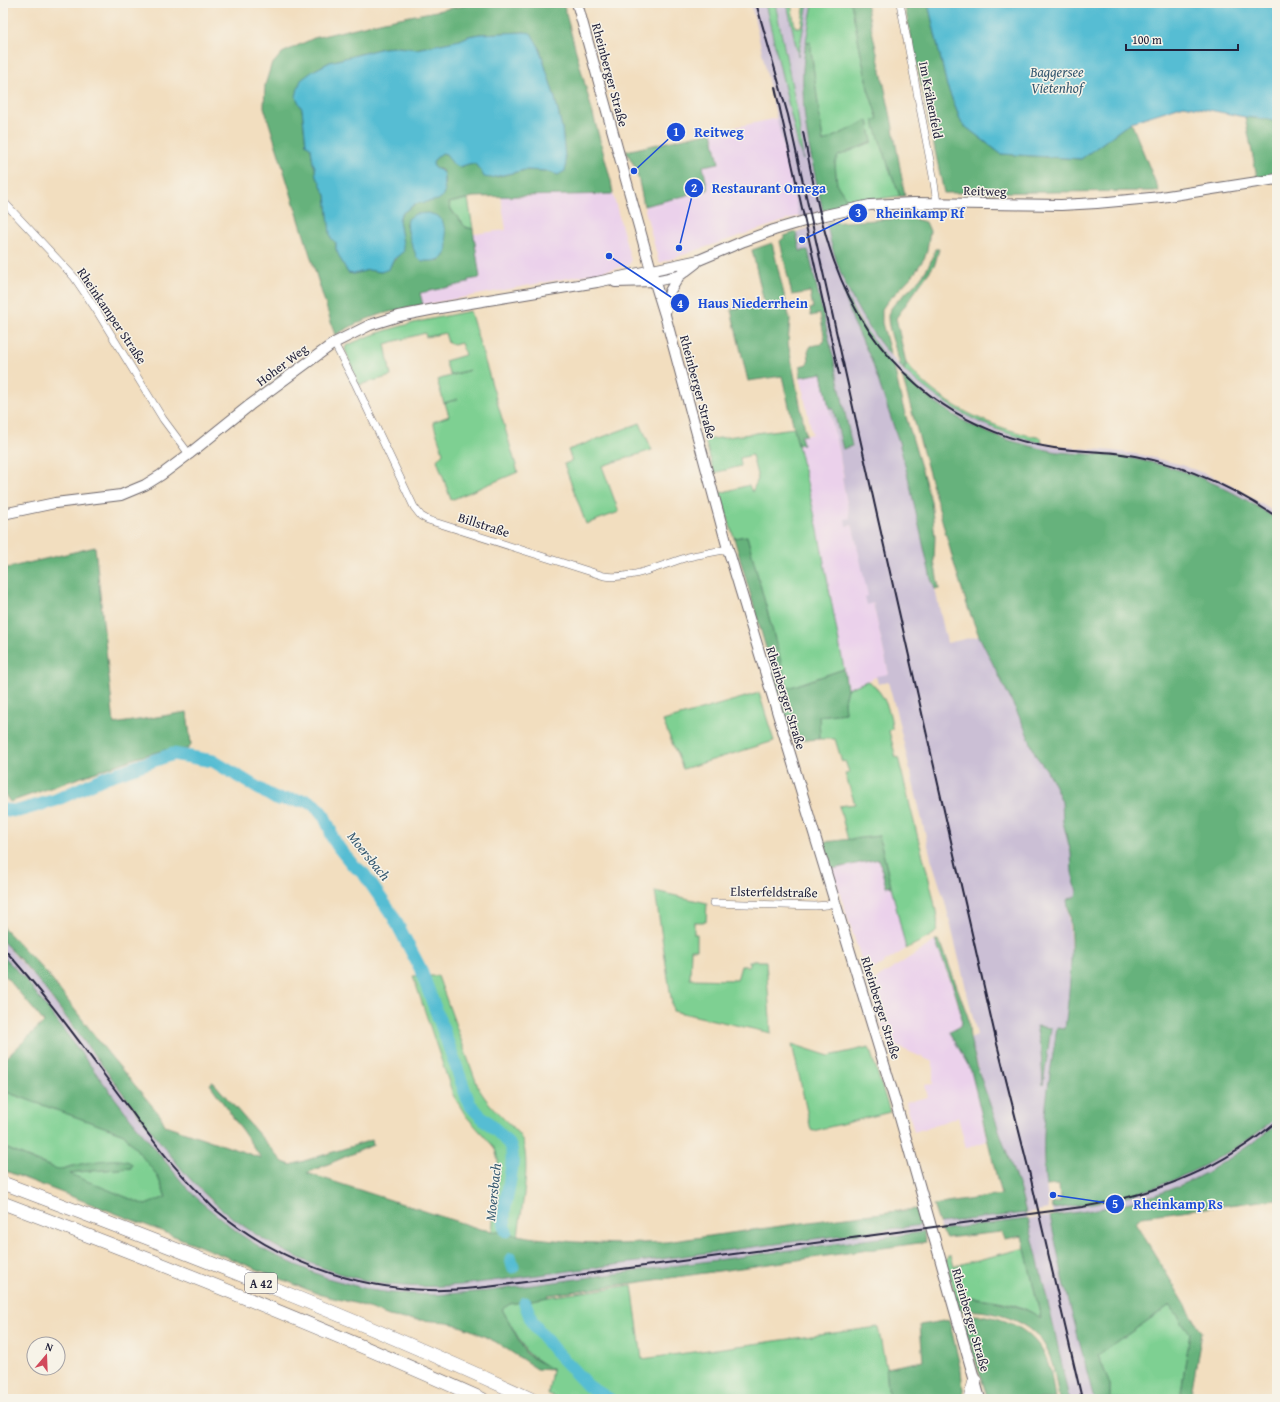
<svg xmlns="http://www.w3.org/2000/svg" width="1280" height="1402" viewBox="0 0 1280 1402" font-family="'Gentium Book Plus',serif">
  <style>
    .built { fill: #ebd1eb }
    .industrial { fill: #cbbfd5; fill-rule: evenodd }
    .green { fill: #7ed092; stroke: #507966 }
    .forest { fill: #66b27c; stroke: #446a5c; fill-rule: evenodd }
    .water { fill: #56bdd3; stroke: #3c7087 }
    .lines { fill: none; stroke-linecap: round; stroke-linejoin: round }
    .river { stroke: #56bdd3; stroke-width: 13 }
    .minor-casing { stroke: #6b6469; stroke-width: 8 }
    .secondary-casing { stroke: #6b6469; stroke-width: 12 }
    .motorway-casing { stroke: #6b6469; stroke-width: 14 }
    .minor { stroke: #fff; stroke-width: 7 }
    .secondary { stroke: #fff; stroke-width: 10 }
    .motorway { stroke: #fff; stroke-width: 13 }
    .rail { stroke: #22223b; stroke-width: 2 }
    .labels { text-anchor: middle; dominant-baseline: central; stroke-width: 3; stroke-linejoin: round; paint-order: stroke }
    .shield { fill: #f7f3e8; stroke: #62616f; stroke-width: 1 }
    .shield-label { font-size: 12px; font-weight: bold; fill: #22223b }
    .street-label { font-size: 13px; fill: #22223b; stroke: #f7f3e8 }
    .water-label { font-size: 14px; font-style: italic; fill: #345870; stroke: #f7f3e8 }
    .leader { fill: none; stroke: #1d4ed8; stroke-width: 1.5 }
    .callout-dot { fill: #1d4ed8; stroke: #f7f3e8; stroke-width: 1.5 }
    .mark-label { font-size: 12px; text-anchor: middle; font-weight: bold; fill: #fff }
    .callout-label { font-size: 14px; text-anchor: middle; font-weight: bold; fill: #1d4ed8; stroke: #f7f3e8; stroke-width: 3; stroke-linejoin: round; paint-order: stroke }
  </style>
  <rect width="100%" height="100%" fill="#f7f3e8"/>
  <filter id="ink" filterUnits="userSpaceOnUse"><feTurbulence type="fractalNoise" baseFrequency=".025" numOctaves="2"/><feDisplacementMap in="SourceGraphic" scale="8" xChannelSelector="R" yChannelSelector="G"/><feConvolveMatrix kernelMatrix="1 2 1 2 8 2 1 2 1" color-interpolation-filters="sRGB"/></filter>
  <filter id="wash" filterUnits="userSpaceOnUse"><feTurbulence type="fractalNoise" baseFrequency=".012" numOctaves="4" result="noise"/><feDisplacementMap in="SourceGraphic" scale="16" xChannelSelector="R" yChannelSelector="G"/><feGaussianBlur stdDeviation="0.9" result="paint"/><feColorMatrix in="noise" values="0 0 0 0 0 0 0 0 0 0 0 0 0 0 0 0 0 1.4 0 .05"/><feComposite in="paint" operator="in"/></filter>
  <g filter="url(#wash)">
    <rect width="100%" height="100%" fill="#f2debf"/>
    <path class="built" d="M777,118L799,216L659,263L644,206L708,190L703,166L719,163L712,132Z
      M613,194L631,261L629,265L595,273L423,305L420,293L468,283L467,280L480,278L473,234L506,230L501,197Z
      M822,373L829,408L844,478H842L850,518L847,526L852,525L853,527L869,597L867,604L873,603L889,674L876,677L847,689L817,525L798,445L802,444L801,436L812,434L800,377Z
      M879,859L886,887L891,886L906,949L874,969L862,962L832,869Z
      M935,941L954,991L962,1018L961,1026L950,1032L971,1071L987,1141L966,1148L958,1117L914,1132L906,1102L928,1097L925,1085L933,1084V1062L887,1042L871,990L873,984L875,980Z"/>
    <path class="industrial" d="M751,3H765L798,145L803,158L798,115L775,3H787L798,55L808,3H813L804,59L803,87L807,136L823,211L799,218Z
      M827,223L831,243L859,310L878,339L904,371L972,419L1001,432L1054,446L1113,451L1142,455L1182,465L1228,483L1277,514V520L1238,495L1222,487L1186,472L1135,459L1115,456L1056,452L1040,448L1006,439L970,424L938,405L902,376L884,356L865,329L844,293L853,321L871,359L899,442L908,477L931,579L935,589L947,643L979,636L1023,724L1036,756L1046,769L1054,784L1062,802L1063,822L1071,853L1072,872L1077,892L1076,896L1067,900L1072,967L1065,1029L1057,1028L1044,1126L1043,1158L1049,1209L1026,1213L1027,1219L940,1230L939,1223L1026,1212L1021,1193L986,1095L970,1038L977,1035L964,980L945,902L931,858L896,711L888,682L878,684L876,676L889,674L873,603L867,605L865,597L868,596L853,527L852,525L846,526L845,519L850,518L842,478L844,477L829,408H833L843,449L852,446L833,356L808,250L800,251L796,232ZM1037,1026L1051,1028L1043,1082L1041,1050Z
      M3,942L39,982L139,1116L192,1181L209,1199L247,1229L274,1246L308,1262L330,1271L373,1282L392,1285L419,1287L461,1285L921,1225L923,1232L489,1291L456,1295H433L391,1293L370,1290L327,1278L298,1266L268,1252L241,1235L202,1203L186,1187L127,1114L25,979L3,956Z
      M1277,1118V1124L1252,1144L1220,1165L1195,1179L1160,1193L1129,1202L1102,1209L1053,1215V1209L1117,1198L1157,1187L1182,1176L1228,1153L1255,1135Z
      M1050,1216L1063,1278L1094,1399H1069L1055,1333L1028,1219Z"/>
    <path class="green" d="M765,3H775L798,115L803,160L798,145Z
      M787,3H791L795,27H801L805,3H808L798,56Z
      M813,3H851L868,89L878,119L874,120L889,168L900,196L849,203L837,185L835,164L838,156L872,142L868,121L823,142L810,43L806,42Z
      M468,199L473,229L465,227C460,218 451,213 449,203Z
      M470,311L518,472L451,500L437,460L443,453L433,422L449,416L445,403L458,399L444,403L437,380L470,370L450,375L445,361L465,355L461,343L454,345L448,343L445,333L426,337L425,333L385,344L391,376L359,385L345,349L346,346C385,327 427,320 470,311Z
      M906,363C937,404 991,428 1041,438L1042,443C987,430 946,409 904,370Z
      M640,423L652,450L602,466L619,512L586,524L564,464L572,461L568,450Z
      M794,428L817,525L844,669L788,688L747,536L734,538L720,493L749,485L752,492L758,479L752,455L740,458L741,466L714,473L705,440Z
      M867,681C882,688 892,713 892,729L889,731L896,758L898,757C905,784 911,811 918,838C922,853 941,919 937,930C935,936 912,945 906,949L879,836L848,840L839,806L855,804L845,774L849,772L845,761L842,762L835,739H820L819,716L845,713L844,701L847,689Z
      M759,693L774,741L683,769L663,721Z
      M655,891L707,903L706,922H694V934H697V949H691L690,979L737,980L741,966H749V961H766L771,1033L673,1011Z
      M413,976H438L478,1087C485,1100 494,1109 505,1120C510,1125 516,1130 520,1136C533,1158 521,1210 518,1236L492,1231L498,1172V1160L496,1152L493,1146L466,1116L453,1095Z
      M792,1044L829,1056L869,1047L890,1112L813,1131L811,1130Z
      M3,1091L124,1134L157,1175L166,1198L145,1205L69,1174L77,1172L131,1168L72,1166L59,1170L3,1147Z
      M1025,1248L1041,1319C1020,1301 990,1300 964,1296L956,1298L946,1261L948,1256H951L954,1266Z
      M632,1285L642,1359L878,1327L886,1368L889,1399H559L548,1394L552,1370L527,1353L502,1309L510,1304L548,1297Z
      M1170,1305L1190,1333L1181,1392L1185,1399H1110V1384L1098,1355Z"/>
    <path class="forest" d="M478,3H563L611,181L613,194L473,197L449,203C450,213 460,218 465,227L473,229L480,278L468,280V283L420,293L423,305C402,309 380,313 360,322C351,326 343,331 335,335L264,107L265,85L271,66L282,53L314,38L384,21ZM525,32L539,47L555,98L562,128L565,160L558,175L546,171L525,170L496,177L482,173C476,162 473,161 461,167L446,154L442,153L434,160L433,163L434,167L442,170C445,180 446,189 442,197L415,204L401,214L399,220L400,227L397,258L392,262L390,267L381,272L368,270L354,274L348,273L336,249V243L331,238L326,195L322,188L321,182L316,177L315,167L313,163L311,148L306,144L302,109L313,71L330,62L383,48L397,47L416,49L461,40L469,36L479,34ZM432,214L442,220L445,255L440,260L423,261L417,258L407,228V222Z
      M851,3H866L891,117L905,196H900L889,168L873,120L878,119L868,89Z
      M904,3H928L947,86L962,124L1001,154L1081,159L1131,122L1159,191L944,193Z
      M806,42H810L823,142L868,120L872,142L838,156L835,164L837,185L849,203L823,211C814,170 803,129 803,87C802,72 804,57 806,42Z
      M1245,117L1277,120V179L1258,182Z
      M712,132L719,163L703,166L708,190L644,206L639,181L635,167L626,151Z
      M910,218L926,222L930,231L927,250L925,257L914,274L887,302L882,309V323L891,356C860,321 834,270 827,223Z
      M796,232L800,251L808,250L833,356L852,446L843,449L833,408H829L822,373L800,377V366L807,364L809,360L808,351L811,346L821,344L825,340L820,314L811,316L810,309L813,308L810,292L792,295L780,241L781,240L784,238V236Z
      M772,243L790,320L788,343L806,435L801,436L803,444L798,445L782,376L748,381L731,310L764,302L752,250Z
      M935,249H939L935,264L896,318L906,363L904,370L900,365C897,351 888,330 888,317C888,306 906,294 913,286C923,276 932,263 935,249Z
      M843,290L857,318L884,356L894,366L902,403L931,501L935,537L934,560L939,589H935L931,579L908,477L899,442L871,359L853,321Z
      M902,376C914,385 925,396 937,404C958,419 981,431 1005,439C1022,444 1040,449 1058,452C1077,454 1096,454 1115,456C1174,463 1230,486 1277,520V1118C1241,1147 1201,1170 1158,1186C1124,1199 1088,1204 1053,1209L1052,1203L1060,1202L1059,1185L1046,1186C1039,1133 1049,1081 1057,1028L1065,1029C1070,986 1075,943 1067,900L1076,896L1077,892L1072,872L1071,853L1063,822L1062,802L1054,784L1046,769L1036,756L1023,724L979,636L968,608L955,567Z
      M747,536L788,688L844,669L847,689L844,701L845,713L819,716L820,739L793,741L734,538Z
      M95,547L114,724L187,712L191,744L188,749L164,750L136,758L10,802L3,792V569Z
      M879,836L891,886L886,887L879,859L832,869L824,842Z
      M3,927L45,971L108,1053L160,1115L165,1125L261,1158L210,1084L213,1082L283,1162L291,1165L372,1140L373,1145L307,1173L480,1229L535,1238L575,1242L618,1244L666,1242L846,1217L916,1209L921,1225L461,1285C432,1287 401,1288 373,1282C304,1268 241,1233 193,1182C182,1171 174,1159 164,1147C135,1110 108,1073 80,1036C56,1004 32,969 3,942Z
      M935,941H938L942,946L968,1017L970,1038L978,1070L1021,1193L1026,1213L939,1223L933,1205L1001,1195L971,1071L950,1032L961,1026C966,1012 941,957 935,941Z
      M3,956L25,979L127,1114L186,1187L202,1203L241,1235L268,1252L298,1266L327,1278L370,1290L391,1293L433,1295L489,1291L923,1232L926,1242L548,1295V1297L510,1304L502,1309L526,1354L553,1370L537,1369L496,1342L471,1330L448,1322L405,1319L389,1316L358,1304L321,1295L182,1239L3,1170V1147C12,1151 55,1170 60,1169C64,1169 68,1167 72,1166C84,1163 124,1155 132,1164L131,1168L77,1172L70,1174L145,1205L166,1197L157,1175L124,1134L3,1091V1061L44,1022L3,973Z
      M1036,1026L1051,1028L1043,1085L1041,1050Z
      M1277,1124V1199L1142,1216L1135,1222L1202,1332L1190,1399H1185L1181,1392L1190,1333L1170,1305L1098,1355L1110,1384V1399H1094L1063,1278L1050,1216C1100,1210 1151,1201 1196,1178C1225,1163 1252,1144 1277,1124Z
      M1028,1219L1055,1333L1069,1399H1059C1052,1355 1048,1329 1000,1315C987,1312 976,1309 963,1312L960,1310L956,1298L964,1296C991,1301 1017,1302 1041,1318L1022,1236L1004,1239L1001,1232L946,1238L940,1230Z
      M972,1315C1004,1315 1037,1331 1048,1363C1052,1374 1053,1387 1055,1399H988L963,1322L964,1317Z
      M949,1320L961,1370L964,1399H889L886,1368L923,1361L920,1325Z"/>
    <path class="water" d="M928,3H1277V120L1245,117L1184,105L1131,122L1081,159L1001,154L962,124L947,86Z
      M525,32L531,33L539,47L555,98L562,128L566,167L565,171L558,175L546,171L525,170L490,178L484,177C482,173 480,168 477,166C471,159 463,169 456,166C452,165 449,157 446,154L442,153L434,160L433,163L434,167C450,174 441,178 445,190L442,197L438,200L415,204L401,214L399,220L404,251L393,260L389,269L381,272L368,270L354,274L348,273L339,256L336,249V243L331,238L330,234L326,195L322,188L320,182L316,177L315,167L313,163L311,148L306,144L302,109L296,97L298,88L301,80L313,71L330,62L383,48L397,47L416,49L460,40L469,36L479,34Z
      M428,213L438,216L443,222C446,236 454,260 432,261C426,261 422,262 417,258C413,246 405,231 408,219L415,214Z"/>
    <g class="lines">
      <path class="river" d="M3,810L18,811L56,800L106,777L173,754L213,761L276,799L308,801L317,807L324,816L330,829L332,837L339,848L352,864L364,874L393,916L420,968L445,1035L469,1103C480,1119 499,1129 510,1146C517,1158 506,1197 504,1212C504,1219 504,1225 506,1231
        M511,1259L513,1267
        M525,1303L532,1322L554,1350L588,1386L609,1399"/>
    </g>
  </g>
  <g filter="url(#ink)">
    <g class="lines">
      <g class="minor-casing">
        <path id="minor" d="M900,3L933,176L937,203
          M3,201L74,277L95,308L163,419L189,454
          M334,343L356,385L414,507L421,516L428,520L604,576C632,580 661,565 688,557C701,554 715,552 728,549
          M713,903L815,906L827,905L835,902"/>
      </g>
      <g class="secondary-casing">
        <path id="secondary" d="M577,3L651,270L665,315L728,549L897,1107L980,1399
          M615,282L655,281L679,276L696,263
          M665,313L670,291L679,276
          M3,514L55,503L121,495L145,485L161,475L189,454L250,405L334,343L370,325L399,316L440,308L597,282L699,260L744,241L774,230L821,216L870,205L913,203L1061,205L1097,203L1161,197L1277,179"/>
      </g>
      <g class="motorway-casing">
        <path id="motorway" d="M3,1183C181,1250 358,1319 531,1399
          M3,1203C164,1264 325,1328 482,1399
          M970,1399L975,1381"/>
      </g>
      <use href="#minor" class="minor"/>
      <use href="#secondary" class="secondary"/>
      <use href="#motorway" class="motorway"/>
      <path class="rail" d="M756,3L788,115L877,515L997,1044L1029,1171L1082,1399
        M775,87L839,374
        M803,132C812,175 819,219 834,261C869,360 949,431 1054,448C1075,451 1095,451 1115,453C1175,460 1228,484 1277,517
        M3,948C49,998 88,1054 129,1108C151,1139 174,1168 201,1195C206,1200 211,1206 217,1211C277,1260 351,1288 429,1290C454,1291 478,1288 503,1285L1082,1207C1153,1195 1222,1169 1277,1121"/>
    </g>
  </g>
  <g class="labels">
    <rect class="shield" x="245" y="1273" width="32" height="20" rx="3"/>
    <g class="shield-label">
      <text x="261" y="1283">A 42</text>
    </g>
    <g class="street-label">
      <text transform="translate(610 75) rotate(75)">Rheinberger Straße</text>
      <text transform="translate(931 100) rotate(79)">Im Krähenfeld</text>
      <text transform="translate(985 191) rotate(1)">Reitweg</text>
      <text transform="translate(112 316) rotate(56)">Rheinkamper Straße</text>
      <text transform="translate(282 365) rotate(-37)">Hoher Weg</text>
      <text transform="translate(698 387) rotate(75)">Rheinberger Straße</text>
      <text transform="translate(484 525) rotate(18)">Billstraße</text>
      <text transform="translate(786 698) rotate(73)">Rheinberger Straße</text>
      <text transform="translate(774 892) rotate(1)">Elsterfeldstraße</text>
      <text transform="translate(881 1008) rotate(73)">Rheinberger Straße</text>
      <text transform="translate(971 1320) rotate(74)">Rheinberger Straße</text>
    </g>
    <g class="water-label">
      <text x="1057" y="72">Baggersee<tspan x="1057" dy="16">Vietenhof</tspan></text>
      <text transform="translate(369 856) rotate(51)">Moersbach</text>
      <text transform="translate(493 1192) rotate(-84)">Moersbach</text>
    </g>
  </g>
  <path class="leader" d="M634 171L676 132M679 248L694 188M802 240L858 213M609 256L680 303M1053 1195L1115 1204"/>
  <g class="callout-dot">
    <circle cx="634" cy="171" r="4"/>
    <circle cx="679" cy="248" r="4"/>
    <circle cx="802" cy="240" r="4"/>
    <circle cx="609" cy="256" r="4"/>
    <circle cx="1053" cy="1195" r="4"/>
    <circle cx="676" cy="132" r="10"/>
    <circle cx="694" cy="188" r="10"/>
    <circle cx="858" cy="213" r="10"/>
    <circle cx="680" cy="303" r="10"/>
    <circle cx="1115" cy="1204" r="10"/>
  </g>
  <g class="mark-label">
    <text x="676" y="136">1</text>
    <text x="694" y="192">2</text>
    <text x="858" y="217">3</text>
    <text x="680" y="308">4</text>
    <text x="1115" y="1208">5</text>
  </g>
  <g class="callout-label">
    <text x="719" y="137">Reitweg</text>
    <text x="769" y="193">Restaurant Omega</text>
    <text x="920" y="218">Rheinkamp Rf</text>
    <text x="753" y="308">Haus Niederrhein</text>
    <text x="1178" y="1209">Rheinkamp Rs</text>
  </g>
  <rect width="1280" height="1402" fill="none" stroke="#f7f3e8" stroke-width="16"/>
  <g transform="translate(46 1356) rotate(19)"><circle r="19" fill="#f7f3e8" stroke="#a29fa3"/>
  <path d="M0-3L7 15L0 10L-7 15Z" fill="#d1495b"/>
  <text y="-6" font-size="11" font-weight="bold" text-anchor="middle" fill="#22223b">N</text>
  </g>
  <path d="M1126 44v6h112v-6" fill="none" stroke="#22223b" stroke-width="2"/>
  <text x="1132" y="44" font-size="12" fill="#22223b" stroke="#f7f3e8" stroke-width="3" paint-order="stroke">100 m</text>
</svg>
